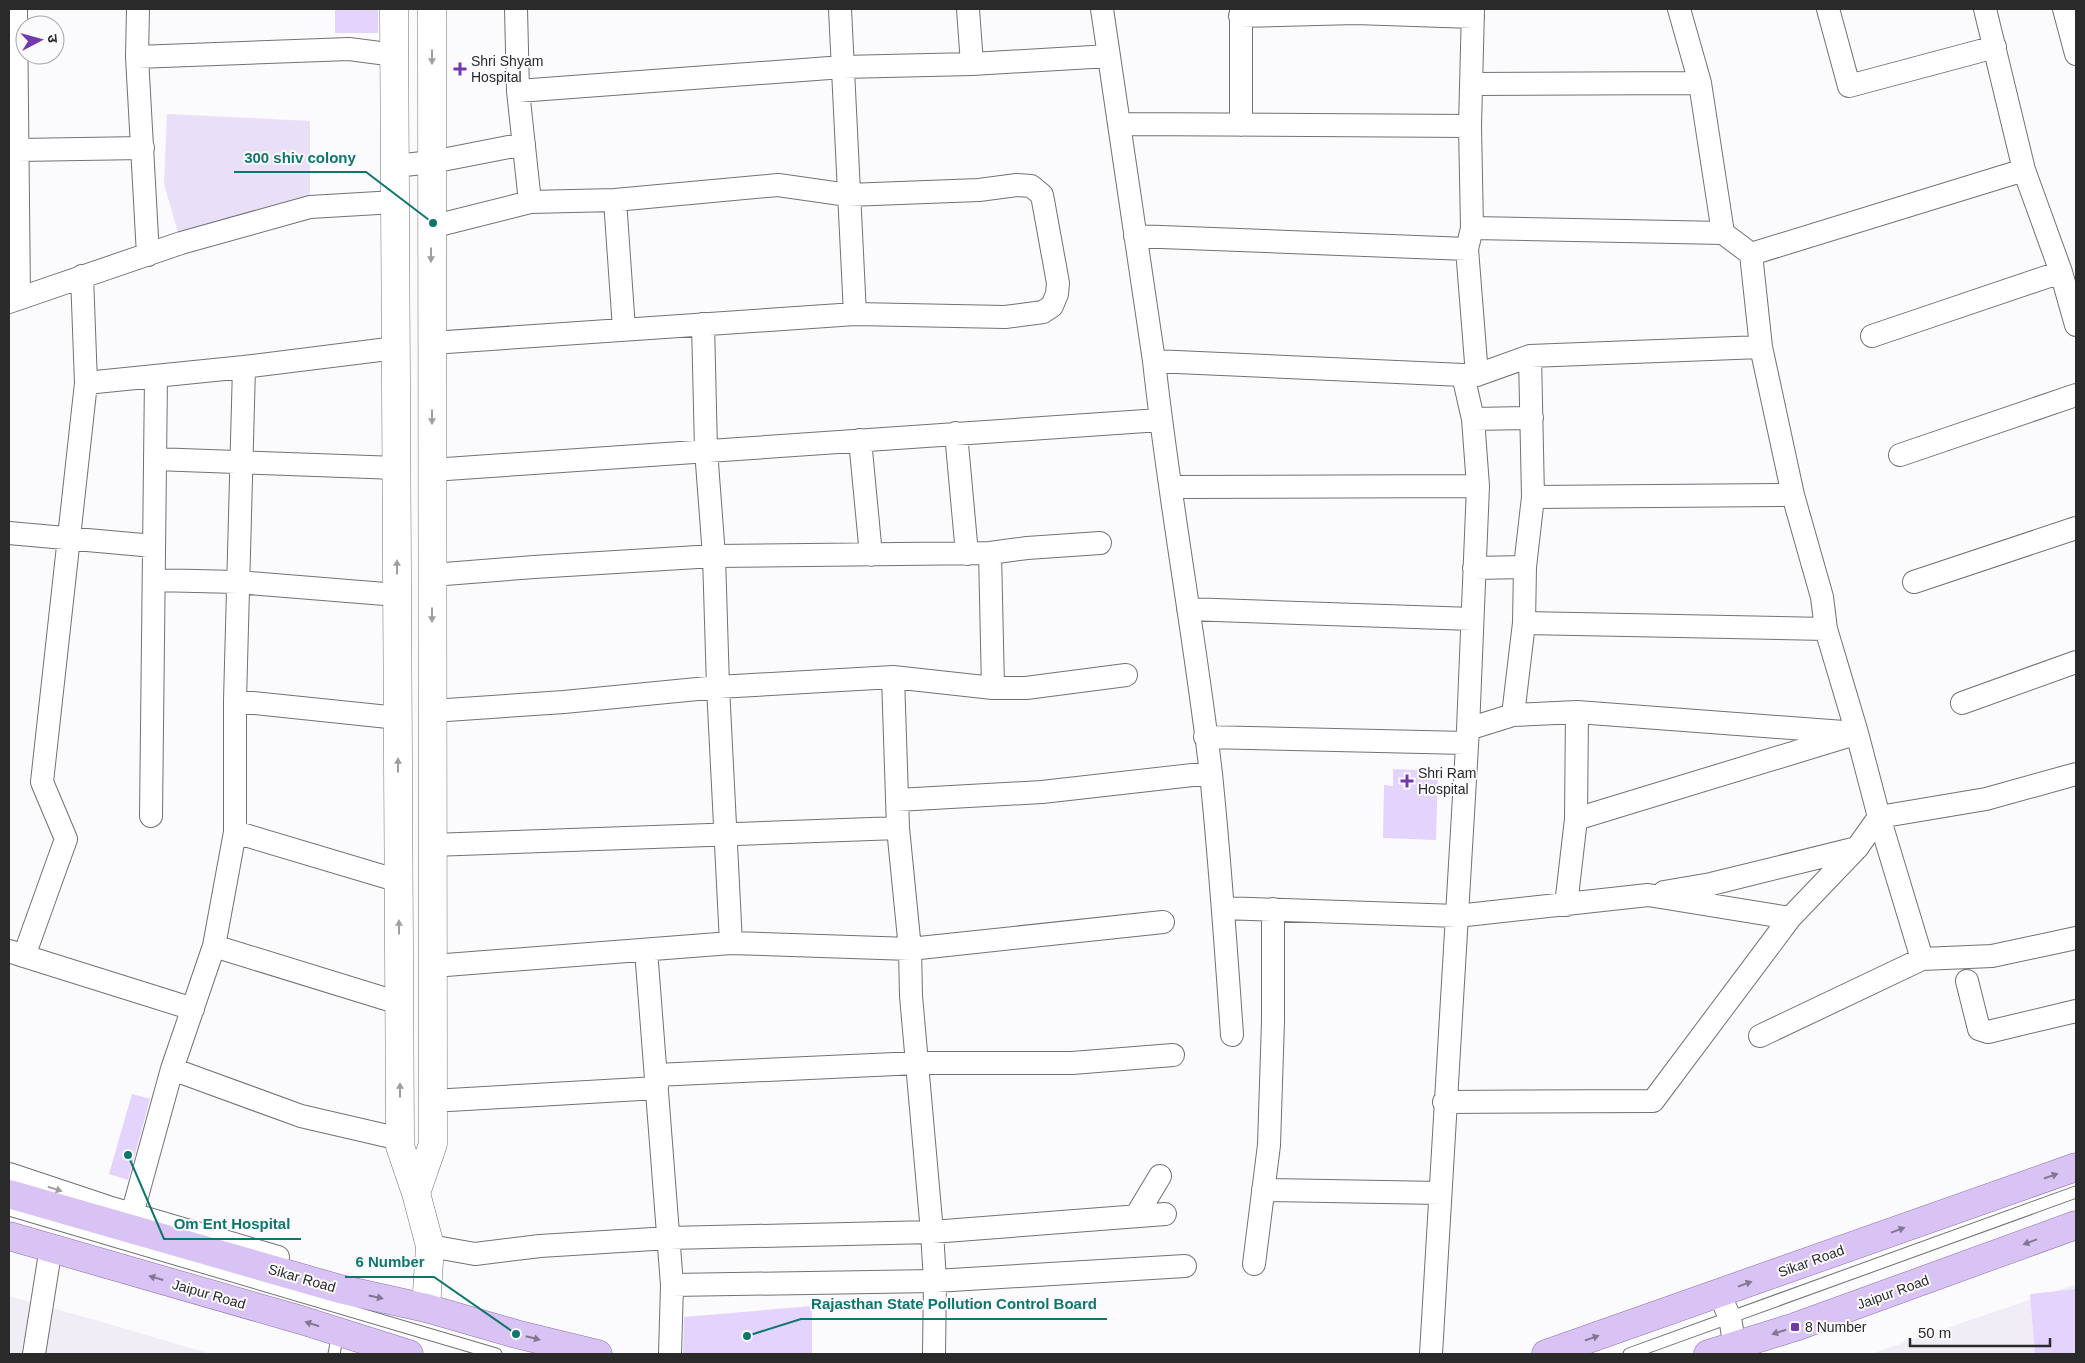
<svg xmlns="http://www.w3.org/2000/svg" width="2085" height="1363" viewBox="0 0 2085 1363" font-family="Arial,'Noto Sans Devanagari',sans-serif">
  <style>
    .built { fill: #f1edf7 }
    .green { fill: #e9dff8 }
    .building { fill: #e4d3fc }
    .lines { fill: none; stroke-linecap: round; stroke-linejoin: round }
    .service-casing { stroke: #727174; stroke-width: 13 }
    .minor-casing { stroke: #727174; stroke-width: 24 }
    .tertiary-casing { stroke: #727174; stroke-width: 29 }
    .primary-casing { stroke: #8b73a9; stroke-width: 29 }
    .service { stroke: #fff; stroke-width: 11 }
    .minor { stroke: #fff; stroke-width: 22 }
    .tertiary { stroke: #fff; stroke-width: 28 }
    .primary { stroke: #d9c2f4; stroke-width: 28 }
    .oneway { fill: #9f9fa0 }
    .oneway2 { fill: #827690 }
    .poi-dot { fill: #7438ad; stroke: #fbfafd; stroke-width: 2 }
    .labels { text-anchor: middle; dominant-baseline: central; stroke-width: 4; stroke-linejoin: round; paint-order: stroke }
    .poi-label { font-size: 14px; fill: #2a2a2b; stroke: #fbfafd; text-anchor: start }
    .street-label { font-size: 14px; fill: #2a2a2b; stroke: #fbfafd }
    .leader { fill: none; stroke: #0f766e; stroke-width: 2 }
    .callout-dot { fill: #0f766e; stroke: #fbfafd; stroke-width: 2 }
    .callout-label { font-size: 15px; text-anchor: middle; font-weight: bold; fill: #0f766e; stroke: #fbfafd; stroke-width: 4; stroke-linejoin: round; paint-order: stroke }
  </style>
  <rect width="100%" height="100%" fill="#fbfafd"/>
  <path class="built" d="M2076,1284V1354H1871Z
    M9,1296L109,1324L211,1354H9Z"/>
  <path class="green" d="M167,114L310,121V207L181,243L164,184Z"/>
  <path class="building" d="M335,9H378V33H335Z
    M1393,769L1438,771L1436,840L1383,838L1384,785L1393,786Z
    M132,1094L150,1099L128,1180L109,1174Z
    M2076,1289V1354H2035L2030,1294Z
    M812,1306V1354H683L684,1317Z"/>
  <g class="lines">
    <g class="service-casing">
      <path id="service" d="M9,1210L496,1354
        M334,1354L338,1333
        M1629,1354L2076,1192"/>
    </g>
    <g class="minor-casing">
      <path id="minor" d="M16,9L19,297
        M138,9L137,57L148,255
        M516,9L518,91L530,202
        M840,9L855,314
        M968,9L972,64
        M1102,9L1154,361C1169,499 1195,636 1211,774C1220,861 1226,948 1232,1035
        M1241,9V125
        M1828,9L1849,86L1995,47
        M1985,9L2024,170L2061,272L2076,325
        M2064,9L2076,54
        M1240,16L1355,13L1473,17
        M137,57L349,49L395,55
        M1472,84L1700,83
        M518,91L843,67L972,64L1109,56
        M1119,124L1470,126
        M18,150L143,148
        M395,166L432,162L524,144
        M615,200L624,329
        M431,227L530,202L615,200L778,185L848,195L979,190L1017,185L1031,186L1042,195L1058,283L1057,294L1052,306L1043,312L1005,317L855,314L432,343
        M1472,228L1723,233
        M1135,236L1467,249
        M1751,254L2024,170
        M9,302L181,243L310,207L395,202
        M703,324L706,450L714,556L718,687L731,943
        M1872,336L2061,272
        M1154,361L1463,375
        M1477,375L1530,356L1761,347
        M86,383L244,367L396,348
        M1473,419L1532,418
        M956,433L967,554
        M860,440L871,555
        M1900,455L2076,395
        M155,459L397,468
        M432,470L1160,420
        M1171,487L1478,486
        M1533,497L1793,495
        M9,533L154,546
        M990,553L993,688
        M1474,568L1525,567
        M432,575L534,567L714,556L990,553L1027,548L1100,543
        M154,580L237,582L397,595
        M1914,582L2076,528
        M1188,609L1472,619
        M1524,623L1826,629
        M893,677L898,828L910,949L911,996L932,1232L935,1281L934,1354
        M235,701L398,718
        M1962,703L2076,662
        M432,711L564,702L718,687L893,677L993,688H1026L1126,675
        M1513,715L1524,623L1525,567L1533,497L1530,356
        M1468,729L1513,715L1577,712L1857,733
        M1205,737L1466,743
        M897,800L1042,792L1210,773
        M151,816L156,376
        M1576,819L1845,737
        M235,832L399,881
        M432,845L898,828
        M1664,892L1711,884L1857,848
        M1566,905L1576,819L1577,712
        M1223,908L1457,916L1648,895L1790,918
        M214,946L399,1003
        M646,950L672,1285L670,1354
        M9,951L24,956L66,839L42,782L86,383L82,276
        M24,956L193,1009
        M1922,959L1879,817L1986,799L2076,774
        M432,969L446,965L731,943L910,949L1163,922
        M1967,981L1979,1029L1988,1032L2076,1011
        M1760,1036L1922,959L1992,956L2076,938
        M172,1069L301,1116L400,1139
        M656,1075L917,1063H1072L1173,1055
        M432,1101L657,1088
        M1444,1102L1653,1101L1790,918L1857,848L1879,817L1857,733L1826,629L1822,597L1793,495L1761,347L1751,254L1723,233L1700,83L1679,9
        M9,1174L108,1207L278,1257
        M1263,1190L1440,1193
        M1136,1216L1160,1176
        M128,1229L172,1069L214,946L235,832V701L244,367
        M430,1246L475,1254L540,1246L669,1238L932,1232L1165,1214
        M1254,1264L1269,1145L1273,1021V909
        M672,1285L935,1281L1185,1266
        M1719,1293L1730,1318L1736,1354
        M34,1354L51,1247
        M1431,1354L1468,729L1478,486L1473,419L1463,375H1477L1467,249L1472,228L1470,126L1473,9"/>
    </g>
    <g class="tertiary-casing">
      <path id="tertiary" d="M394,9L400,1139V1146L416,1193L430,1246L426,1308
        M416,1193L433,1144L432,9"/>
    </g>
    <g class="primary-casing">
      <path id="primary" d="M9,1194L340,1289L426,1308L516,1334L598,1354
        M9,1236L301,1320L409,1354
        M1546,1354L2076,1167
        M1708,1354L1795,1327L2076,1225"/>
    </g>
    <use href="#service" class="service"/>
    <use href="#minor" class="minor"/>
    <use href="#tertiary" class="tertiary"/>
    <use href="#primary" class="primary"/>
  </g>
  <defs><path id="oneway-solid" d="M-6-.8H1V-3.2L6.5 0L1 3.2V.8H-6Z" transform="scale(1.25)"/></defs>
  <g class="oneway">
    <use href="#oneway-solid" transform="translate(432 57) rotate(90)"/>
    <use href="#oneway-solid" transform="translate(431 255) rotate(90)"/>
    <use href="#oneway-solid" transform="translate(432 417) rotate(90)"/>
    <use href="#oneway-solid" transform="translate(397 567) rotate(-90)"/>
    <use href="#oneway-solid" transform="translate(432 615) rotate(90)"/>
    <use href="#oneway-solid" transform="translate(398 765) rotate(-90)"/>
    <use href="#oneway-solid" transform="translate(399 927) rotate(-90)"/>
    <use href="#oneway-solid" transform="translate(400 1090) rotate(-90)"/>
    <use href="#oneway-solid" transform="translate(55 1189) rotate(18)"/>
  </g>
  <g class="oneway2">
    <use href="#oneway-solid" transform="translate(2051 1176) rotate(-19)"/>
    <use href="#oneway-solid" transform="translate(1898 1230) rotate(-20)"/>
    <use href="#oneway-solid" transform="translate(2030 1242) rotate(160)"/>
    <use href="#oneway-solid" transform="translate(156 1278) rotate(-164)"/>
    <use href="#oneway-solid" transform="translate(1745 1284) rotate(-20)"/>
    <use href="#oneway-solid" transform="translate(376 1297) rotate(12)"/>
    <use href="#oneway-solid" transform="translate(312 1324) rotate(-162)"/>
    <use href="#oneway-solid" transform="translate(1779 1332) rotate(163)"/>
    <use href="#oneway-solid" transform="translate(533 1338) rotate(14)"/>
    <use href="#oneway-solid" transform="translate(1592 1338) rotate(-19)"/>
  </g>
  <g class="poi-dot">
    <path d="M457.5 61.5h5v5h5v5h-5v5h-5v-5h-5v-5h5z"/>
    <path d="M1404.5 773.5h5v5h5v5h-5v5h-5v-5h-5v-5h5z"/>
    <rect x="1790" y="1322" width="10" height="10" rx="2.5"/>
  </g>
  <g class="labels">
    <g class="poi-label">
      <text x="471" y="61">Shri Shyam<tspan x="471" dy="16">Hospital</tspan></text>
      <text x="1418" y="773">Shri Ram<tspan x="1418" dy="16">Hospital</tspan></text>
      <text x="1805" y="1327">8 Number</text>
    </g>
    <g class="street-label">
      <text transform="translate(1811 1261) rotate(-20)">Sikar Road</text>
      <text transform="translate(302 1278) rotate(16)">Sikar Road</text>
      <text transform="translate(1893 1292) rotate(-20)">Jaipur Road</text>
      <text transform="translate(209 1294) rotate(16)">Jaipur Road</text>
    </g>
  </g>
  <path class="leader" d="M433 223L366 172H234M128 1155L164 1239H301M516 1334L434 1277H345M747 1336L801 1319H1107"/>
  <g class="callout-dot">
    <circle cx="433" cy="223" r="5"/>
    <circle cx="128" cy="1155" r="5"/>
    <circle cx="516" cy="1334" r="5"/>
    <circle cx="747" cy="1336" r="5"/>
  </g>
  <g class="callout-label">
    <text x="300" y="163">300 shiv colony</text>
    <text x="232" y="1229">Om Ent Hospital</text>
    <text x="390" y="1267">6 Number</text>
    <text x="954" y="1309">Rajasthan State Pollution Control Board</text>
  </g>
  <rect width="2085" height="1363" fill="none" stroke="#2a2a2b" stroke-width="20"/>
  <g transform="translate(40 40) rotate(84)"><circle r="24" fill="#fbfafd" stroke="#a7a7a9"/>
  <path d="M0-4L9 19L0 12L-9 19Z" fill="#7438ad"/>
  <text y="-8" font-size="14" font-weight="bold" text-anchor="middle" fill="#2a2a2b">उ</text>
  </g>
  <path d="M1910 1338v8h140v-8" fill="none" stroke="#2a2a2b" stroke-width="2.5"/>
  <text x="1918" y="1338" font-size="15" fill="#2a2a2b" stroke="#fbfafd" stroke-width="4" paint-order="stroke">50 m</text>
</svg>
